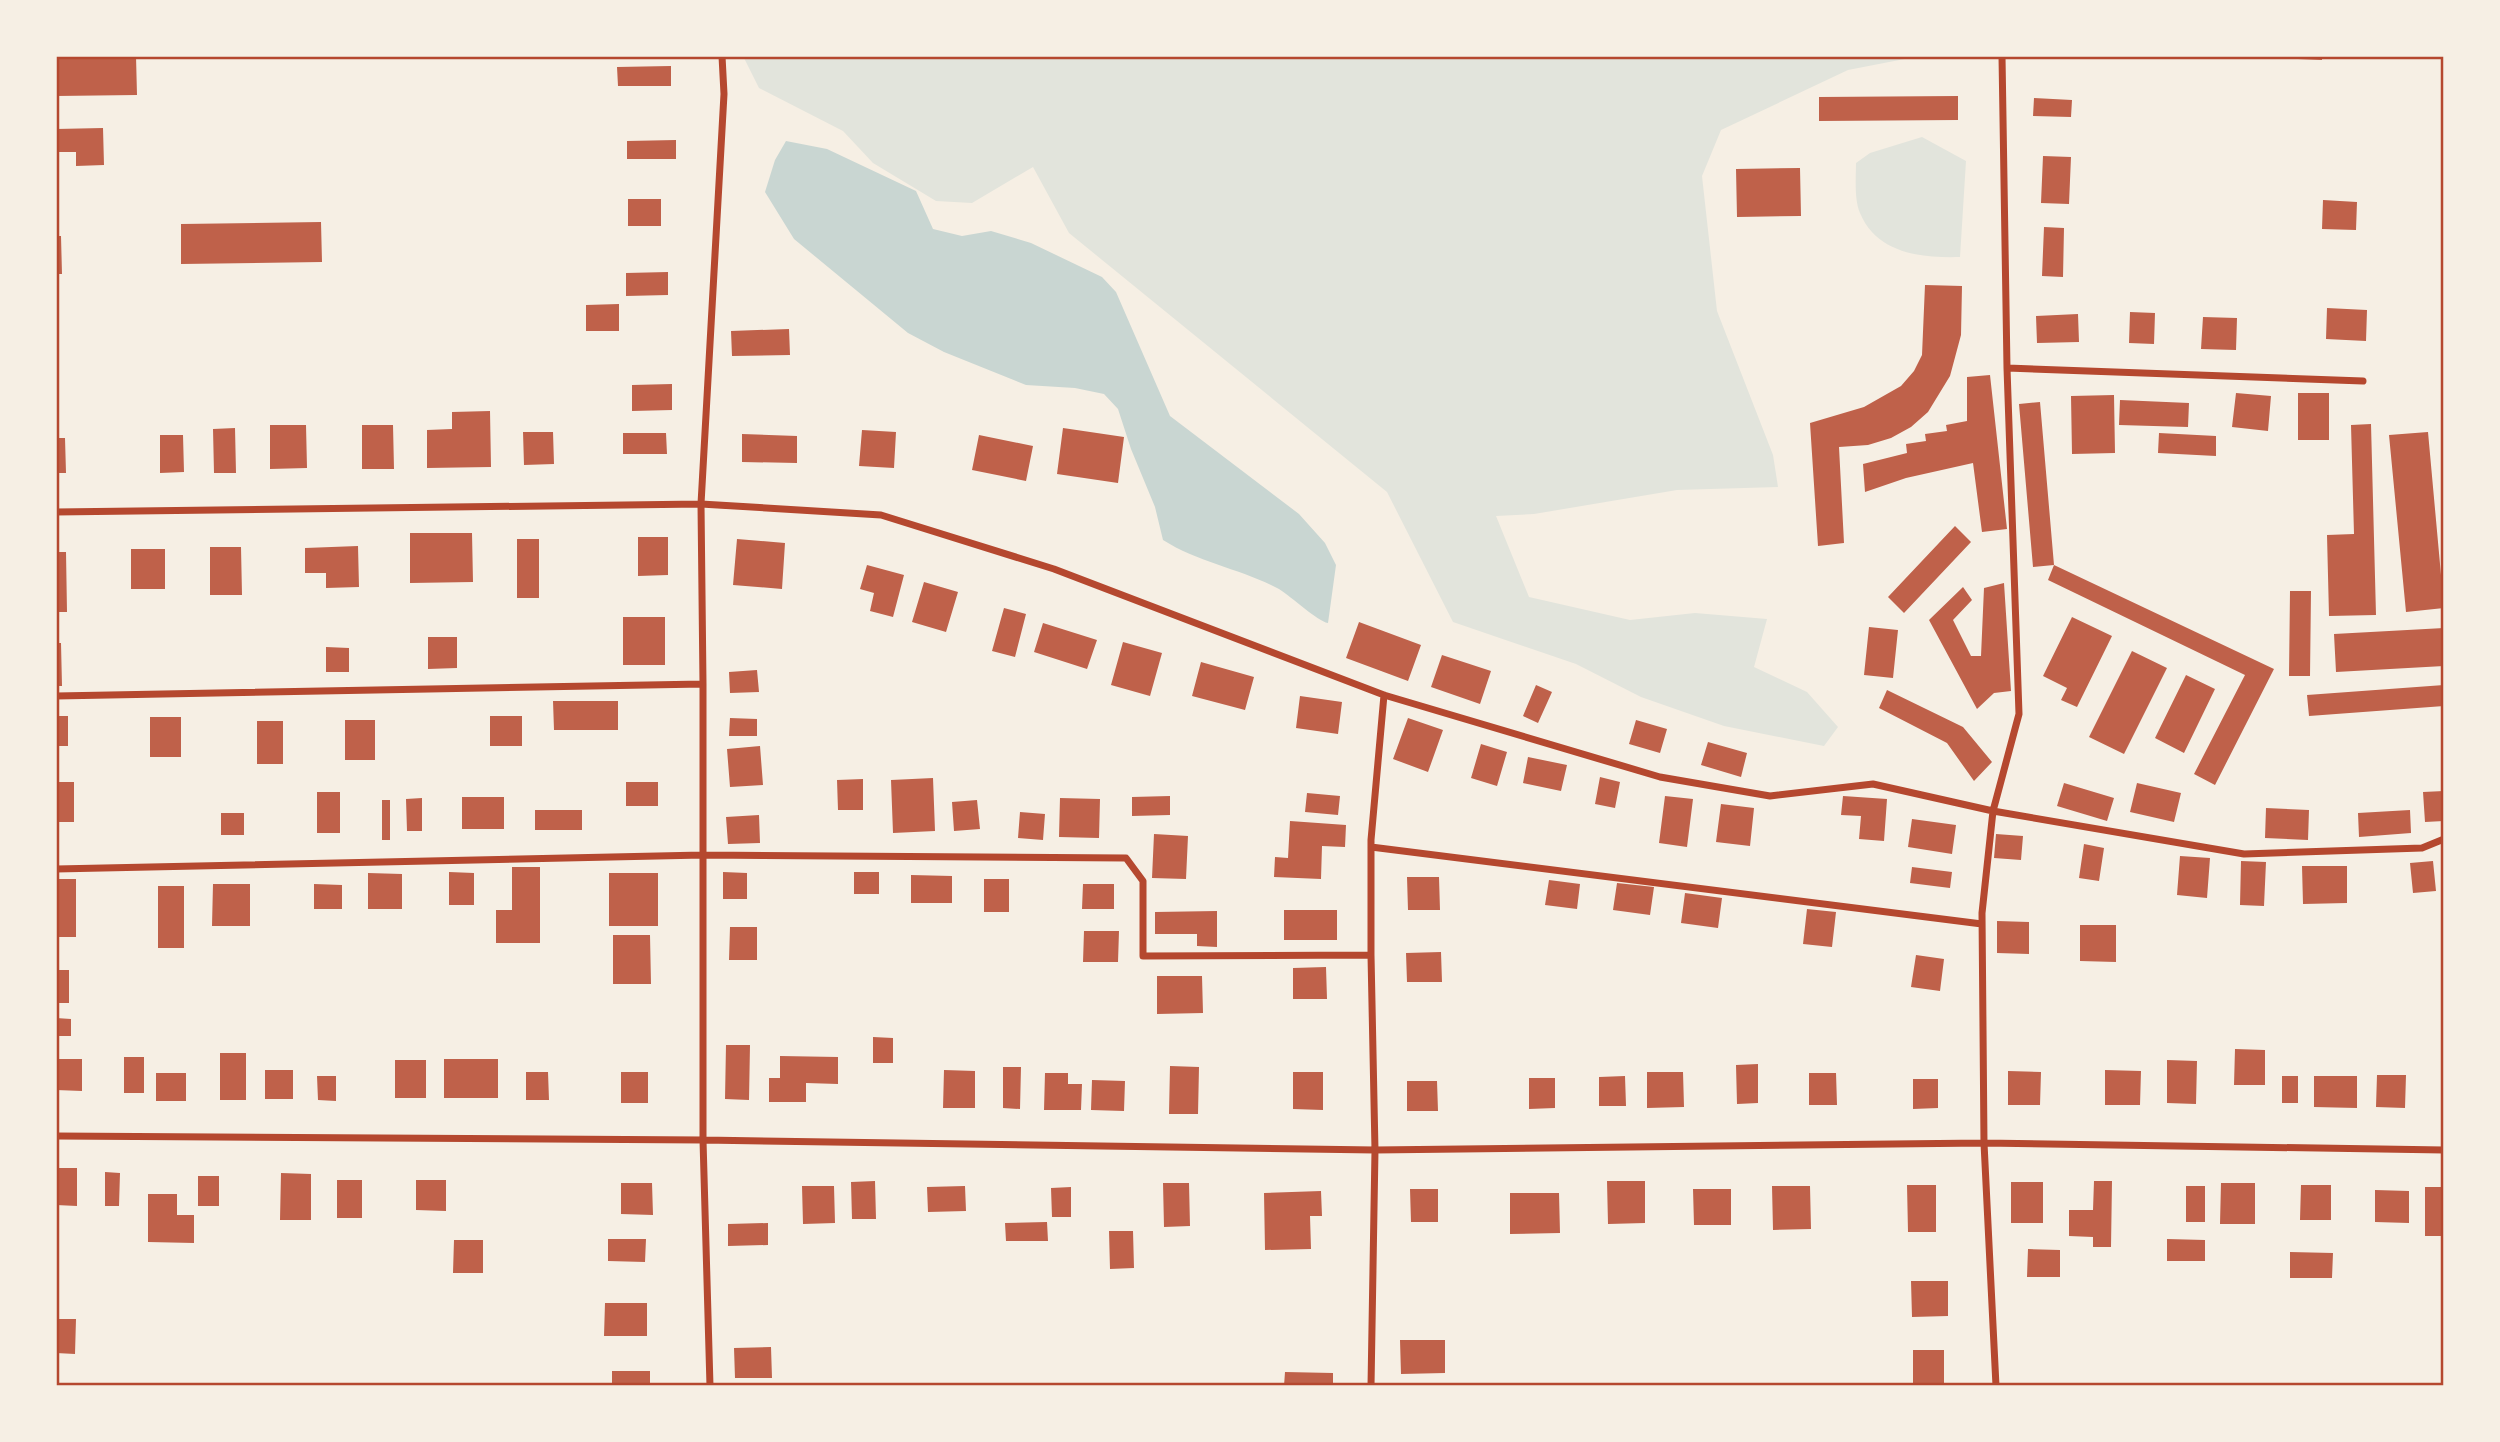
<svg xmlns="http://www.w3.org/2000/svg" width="2500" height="1442" viewBox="0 0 2500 1442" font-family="Raleway,sans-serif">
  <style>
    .green { fill: #e2e4dc }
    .water { fill: #c9d6d2 }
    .building { fill: #bf614a }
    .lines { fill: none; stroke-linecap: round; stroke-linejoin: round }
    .minor { stroke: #b5482f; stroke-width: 7 }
    .neatline { fill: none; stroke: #b5482f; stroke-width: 2.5 }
  </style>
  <rect width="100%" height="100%" fill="#f6efe4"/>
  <path class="green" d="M743,56H1920L1848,70L1721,130L1702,176L1717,311L1773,455L1778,487L1677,490L1534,514L1496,516L1529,597L1630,620L1695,613L1767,619L1754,667L1807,692L1838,727L1824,746L1724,726L1641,697L1576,664L1453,622L1387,492L1069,233L1033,167L972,203L936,201L873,163L843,131L759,88Z
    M1922,137L1966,161L1960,257C1922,258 1877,254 1860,213C1854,199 1856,178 1856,163L1870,153Z"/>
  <path class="water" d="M786,141L827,149L916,191L933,229L962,236L991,231L1031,243L1102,277L1116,292L1170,416L1299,514L1325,543L1336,565L1328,623C1317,621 1292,597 1279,589C1242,569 1199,563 1163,540L1155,507L1131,449L1118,409L1104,394L1075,388L1026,385L944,352L908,333L794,239L765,192L775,160Z"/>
  <path class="building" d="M56,56H136L137,95L56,96Z
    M2276,56H2322V60L2276,58Z
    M671,66V86H618L617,67Z
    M1958,96V120L1819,121V97Z
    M2034,98L2072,100L2071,117L2033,116Z
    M103,128L104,165L76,166V152H56V129Z
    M676,140V159H627V141Z
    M2043,156L2071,157L2069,204L2041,203Z
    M1800,168L1801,216L1737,217L1736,169Z
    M628,199H661V226H628Z
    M2323,200L2357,202L2356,230L2322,229Z
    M321,222L322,262L181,264V224Z
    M2044,227L2064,228L2063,277L2042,276Z
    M56,236H61L62,274H56Z
    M668,272V295L626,296V273Z
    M1925,285L1962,286L1961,335L1950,376L1928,412L1911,427L1891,438L1868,445L1839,447L1844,543L1818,546L1810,423L1864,407L1901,386L1914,371L1922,355Z
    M619,304V331H586V305Z
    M2327,308L2367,310L2366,341L2326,339Z
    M2130,312L2155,313L2154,344L2129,343Z
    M2078,314L2079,342L2037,343L2036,316Z
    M2203,317L2237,318L2236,350L2201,349Z
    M789,329L790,355L732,356L731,331Z
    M1990,375L2007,529L1982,532L1973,463L1906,478L1865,492L1863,464L1907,453L1906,444L1926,441L1925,434L1947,431L1946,425L1967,421V377Z
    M672,384V410L632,411V385Z
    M2236,393L2271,396L2268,431L2232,427Z
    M2298,393H2329V440H2298Z
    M2114,395L2115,453L2072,454L2071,396Z
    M2120,400L2189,403L2188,427L2119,425Z
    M2040,402L2054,565L2033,567L2019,404Z
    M490,411L491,467L427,468V430L452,429V412Z
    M2371,424L2376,615L2329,616L2327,535L2354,534L2351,425Z
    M270,425H306L307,468L270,469Z
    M362,425H393L394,469H362Z
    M235,428L236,473H214L213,429Z
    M1063,428L1124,437L1118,483L1057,474Z
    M862,430L896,432L894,468L859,466Z
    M523,432H553L554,464L524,465Z
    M2428,432L2444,608L2406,612L2389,435Z
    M623,433H666L667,454H623Z
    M2159,433L2216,436V456L2158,453Z
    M742,434L797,436V463L742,462Z
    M160,435H183L184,472L160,473Z
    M979,435L1033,446L1026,481L972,470Z
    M56,438H65L66,473H56Z
    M1955,526L1971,542L1904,613L1888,597Z
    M410,533H472L473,582L410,583Z
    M638,537H668V575L638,576Z
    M517,539H539V598H517Z
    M737,539L785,543L782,589L733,585Z
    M358,546L359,587L326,588V573H305V548Z
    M210,547H241L242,595H210Z
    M131,549H165V589H131Z
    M56,552H66L67,612H56Z
    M867,565L904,575L893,617L870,611L874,593L860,589Z
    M2054,565L2274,669L2215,785L2194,774L2245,675L2048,580Z
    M924,582L958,592L946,632L912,622Z
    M2004,583L2011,691L1994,693L1977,709L1929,620L1963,587L1972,600L1953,620L1971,656H1981L1984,588Z
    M2290,591H2311L2310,676H2289Z
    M1004,608L1026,614L1015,657L992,651Z
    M623,617H665V665H623Z
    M2072,617L2112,636L2077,707L2061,700L2067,688L2043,676Z
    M1359,622L1421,645L1408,681L1346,658Z
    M1043,623L1097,640L1087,669L1034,652Z
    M1869,627L1898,630L1893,678L1864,675Z
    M2444,628V666L2336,672L2334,634Z
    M428,637H457V668L428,669Z
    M1123,642L1162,653L1150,696L1111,685Z
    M56,643H61L62,686H56Z
    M326,647L349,648V672H326Z
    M2132,651L2167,668L2124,754L2089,737Z
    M1442,655L1491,671L1480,704L1431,687Z
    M1201,662L1254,677L1245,710L1192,696Z
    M757,670L759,692L730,693L729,672Z
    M2186,675L2215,689L2184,753L2155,738Z
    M1536,685L1552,692L1538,723L1523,716Z
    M2444,685V706L2309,716L2307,695Z
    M1887,690L1963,727L1992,762L1974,781L1947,743L1879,708Z
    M1300,696L1342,702L1338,734L1296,728Z
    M553,701H618V730H554Z
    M56,716H68V746H56Z
    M490,716H522V746H490Z
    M150,717H181V757H150Z
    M730,718L757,719V736H729Z
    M1408,718L1443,730L1428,772L1393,759Z
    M345,720H375V760H345Z
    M1636,720L1667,729L1660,753L1629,744Z
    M257,721H283V764H257Z
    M1708,742L1747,753L1741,777L1701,765Z
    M1481,744L1507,752L1497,786L1471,778Z
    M760,746L763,785L730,787L727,749Z
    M1528,757L1567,765L1561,791L1523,783Z
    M1600,777L1620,782L1615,808L1595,804Z
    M933,778L935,831L893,833L891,780Z
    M863,779V810H838L837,780Z
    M56,782H74V822H56Z
    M626,782H658V806H626Z
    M2064,783L2114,798L2107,821L2057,806Z
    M2137,783L2181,793L2174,822L2130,812Z
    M2444,791V821L2425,822L2423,792Z
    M317,792H340V833H317Z
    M1307,793L1340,796L1338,815L1305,812Z
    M1170,796V815L1132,816V797Z
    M1665,796L1693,799L1687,847L1659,843Z
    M1843,796L1887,799L1884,841L1859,839L1861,816L1841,815Z
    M462,797H504V829H462Z
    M422,798V831H407L406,799Z
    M1060,798L1100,799L1099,838L1059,837Z
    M382,800H390V840H382Z
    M977,800L980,829L954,831L952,802Z
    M1721,804L1754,808L1750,846L1716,842Z
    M2266,808L2309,810L2308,840L2265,838Z
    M535,810H582V830H535Z
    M2410,810L2411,833L2359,837L2358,813Z
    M1020,812L1045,814L1043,840L1018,838Z
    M221,813H244V835H221Z
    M759,815L760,843L728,844L726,817Z
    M1912,819L1956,825L1952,854L1908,847Z
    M1290,821L1346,825L1345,847L1322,846L1321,879L1274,877L1275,857L1288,858Z
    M1154,834L1188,836L1186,879L1152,878Z
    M1996,834L2023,836L2021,860L1994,858Z
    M2084,844L2104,848L2099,881L2079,878Z
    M2180,856L2210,858L2207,898L2177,895Z
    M2241,861L2266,862L2264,906L2240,905Z
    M2433,861L2436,891L2413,893L2410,863Z
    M2302,866H2347V903L2303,904Z
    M512,867H540V943H496V910H512Z
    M1912,867L1952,872L1950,888L1910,883Z
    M449,872L474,873V905H449Z
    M723,872L747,873V899H723Z
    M854,872H879V894H854Z
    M368,873L402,874V909H368Z
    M609,873H658V926H609Z
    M911,875L952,876V903H911Z
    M1407,877H1439L1440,910H1408Z
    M56,879H76V937H56Z
    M984,879H1009V912H984Z
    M1549,880L1580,884L1577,909L1545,905Z
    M1617,883L1654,887L1650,915L1613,910Z
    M213,884H250V926H212Z
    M314,884L342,885V909H314Z
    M1083,884H1114V909H1082Z
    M158,886H184V948H158Z
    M1685,893L1722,898L1718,928L1681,923Z
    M1807,909L1836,912L1832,947L1803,944Z
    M1284,910H1337V940H1284Z
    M1217,911V947L1197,946V934H1155V912Z
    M1997,921L2029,922V954L1997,953Z
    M2080,925H2116V962L2080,961Z
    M730,927H757V960H729Z
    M1084,931H1119L1118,962H1083Z
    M613,935H650L651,984H613Z
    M1441,952L1442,982H1407L1406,953Z
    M1916,955L1944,959L1940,991L1911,987Z
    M1326,967L1327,999H1293V968Z
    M56,970H69V1003H56Z
    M1157,976H1202L1203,1013L1157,1014Z
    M56,1018L71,1019V1036H56Z
    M873,1037L893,1038V1063H873Z
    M726,1045H750L749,1100L725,1099Z
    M2235,1049L2265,1050V1085H2234Z
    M220,1053H246V1100H220Z
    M780,1056L838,1057V1084L806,1083V1102H769V1078H780Z
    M124,1057H144V1093H124Z
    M56,1059H82V1091L56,1090Z
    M444,1059H498V1098H444Z
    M395,1060H426V1098H395Z
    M2167,1060L2197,1061L2196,1104L2167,1103Z
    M1758,1064V1103L1737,1104L1736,1065Z
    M1170,1066L1199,1067L1198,1114H1169Z
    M1003,1067H1021L1020,1109L1003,1108Z
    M265,1070H293V1099H265Z
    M944,1070L975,1071V1108H943Z
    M2105,1070L2141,1071L2140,1105H2105Z
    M2008,1071L2041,1072L2040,1105H2008Z
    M526,1072H548L549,1100H526Z
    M621,1072H648V1103H621Z
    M1293,1072H1323V1110L1293,1109Z
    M1647,1072H1683L1684,1107L1647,1108Z
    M156,1073H186V1101H156Z
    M1045,1073H1068V1084H1082L1081,1110H1044Z
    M1809,1073H1836L1837,1105H1809Z
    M2377,1075H2406L2405,1108L2376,1107Z
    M317,1076H336V1101L318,1100Z
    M1625,1076L1626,1106H1599V1077Z
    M2282,1076H2298V1103H2282Z
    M2314,1076H2357V1108L2314,1107Z
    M1529,1078H1555V1108L1529,1109Z
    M1913,1079H1938V1108L1913,1109Z
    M1092,1080L1125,1081L1124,1111L1091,1110Z
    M1407,1081H1437L1438,1111H1407Z
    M56,1168H77V1206L56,1205Z
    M105,1172L120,1173L119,1206H105Z
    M281,1173L311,1174V1220H280Z
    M198,1176H219V1206H198Z
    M337,1180H362V1218H337Z
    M416,1180H446V1211L416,1210Z
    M875,1181L876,1219H852L851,1182Z
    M1607,1181H1645V1223L1608,1224Z
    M2094,1181H2112L2111,1247H2093V1237L2069,1236V1210H2093Z
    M2011,1182H2043V1223H2011Z
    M621,1183H652L653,1215L621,1214Z
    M1163,1183H1189L1190,1226L1164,1227Z
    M2221,1183H2255V1224H2220Z
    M1907,1185H1936V1232H1908Z
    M2301,1185H2331V1220H2300Z
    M802,1186H834L835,1223L803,1224Z
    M965,1186L966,1211L928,1212L927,1187Z
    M1772,1186H1810L1811,1229L1773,1230Z
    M2186,1186H2205V1222H2186Z
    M1071,1187V1217H1052L1051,1188Z
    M2425,1187H2444V1236H2425Z
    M1410,1189H1438V1222H1411Z
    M1693,1189H1731V1225H1694Z
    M2375,1190L2409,1191V1223L2375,1222Z
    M1321,1191L1322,1216H1310L1311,1249L1265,1250L1264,1193Z
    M1510,1193H1559L1560,1233L1510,1234Z
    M148,1194H177V1215H194V1243L148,1242Z
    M1047,1222L1048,1241H1006L1005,1223Z
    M768,1223V1245L728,1246V1224Z
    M1109,1231H1133L1134,1268L1110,1269Z
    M608,1239H646L645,1262L608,1261Z
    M2167,1239L2205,1240V1261H2167Z
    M454,1240H483V1273H453Z
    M2028,1249L2060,1250V1277H2027Z
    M2290,1252L2333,1253L2332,1278H2290Z
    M1911,1281H1948V1316L1912,1317Z
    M605,1303H647V1336H604Z
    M56,1319H76L75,1354L56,1353Z
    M1400,1340H1445V1373L1401,1374Z
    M771,1347L772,1378H735L734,1348Z
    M1913,1350H1944V1384L1913,1385Z
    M612,1371H650V1386H612Z
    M1285,1372L1333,1373V1386H1284Z"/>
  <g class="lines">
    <path class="minor" d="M2007,368L2363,381
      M56,512L701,504L881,515L1054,569L1384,695L1660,777L1770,796L1873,784L1993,811L2244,854L2422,848L2444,839
      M56,696L703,684
      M1371,847L1982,924
      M56,869L703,855L1126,858L1143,881V956L1371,955
      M56,1136L703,1140L1375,1150L1984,1143L2444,1150
      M710,1386L703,1140V684L701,504L724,94L722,56
      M1371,1386L1375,1150L1371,955V840L1384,695
      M1996,1386L1984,1143L1982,913L1993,811L2019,714L2007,368L2002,56"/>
  </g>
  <rect width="2500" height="1442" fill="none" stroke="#f6efe4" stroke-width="116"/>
  <rect x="58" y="58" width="2384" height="1326" class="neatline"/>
</svg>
